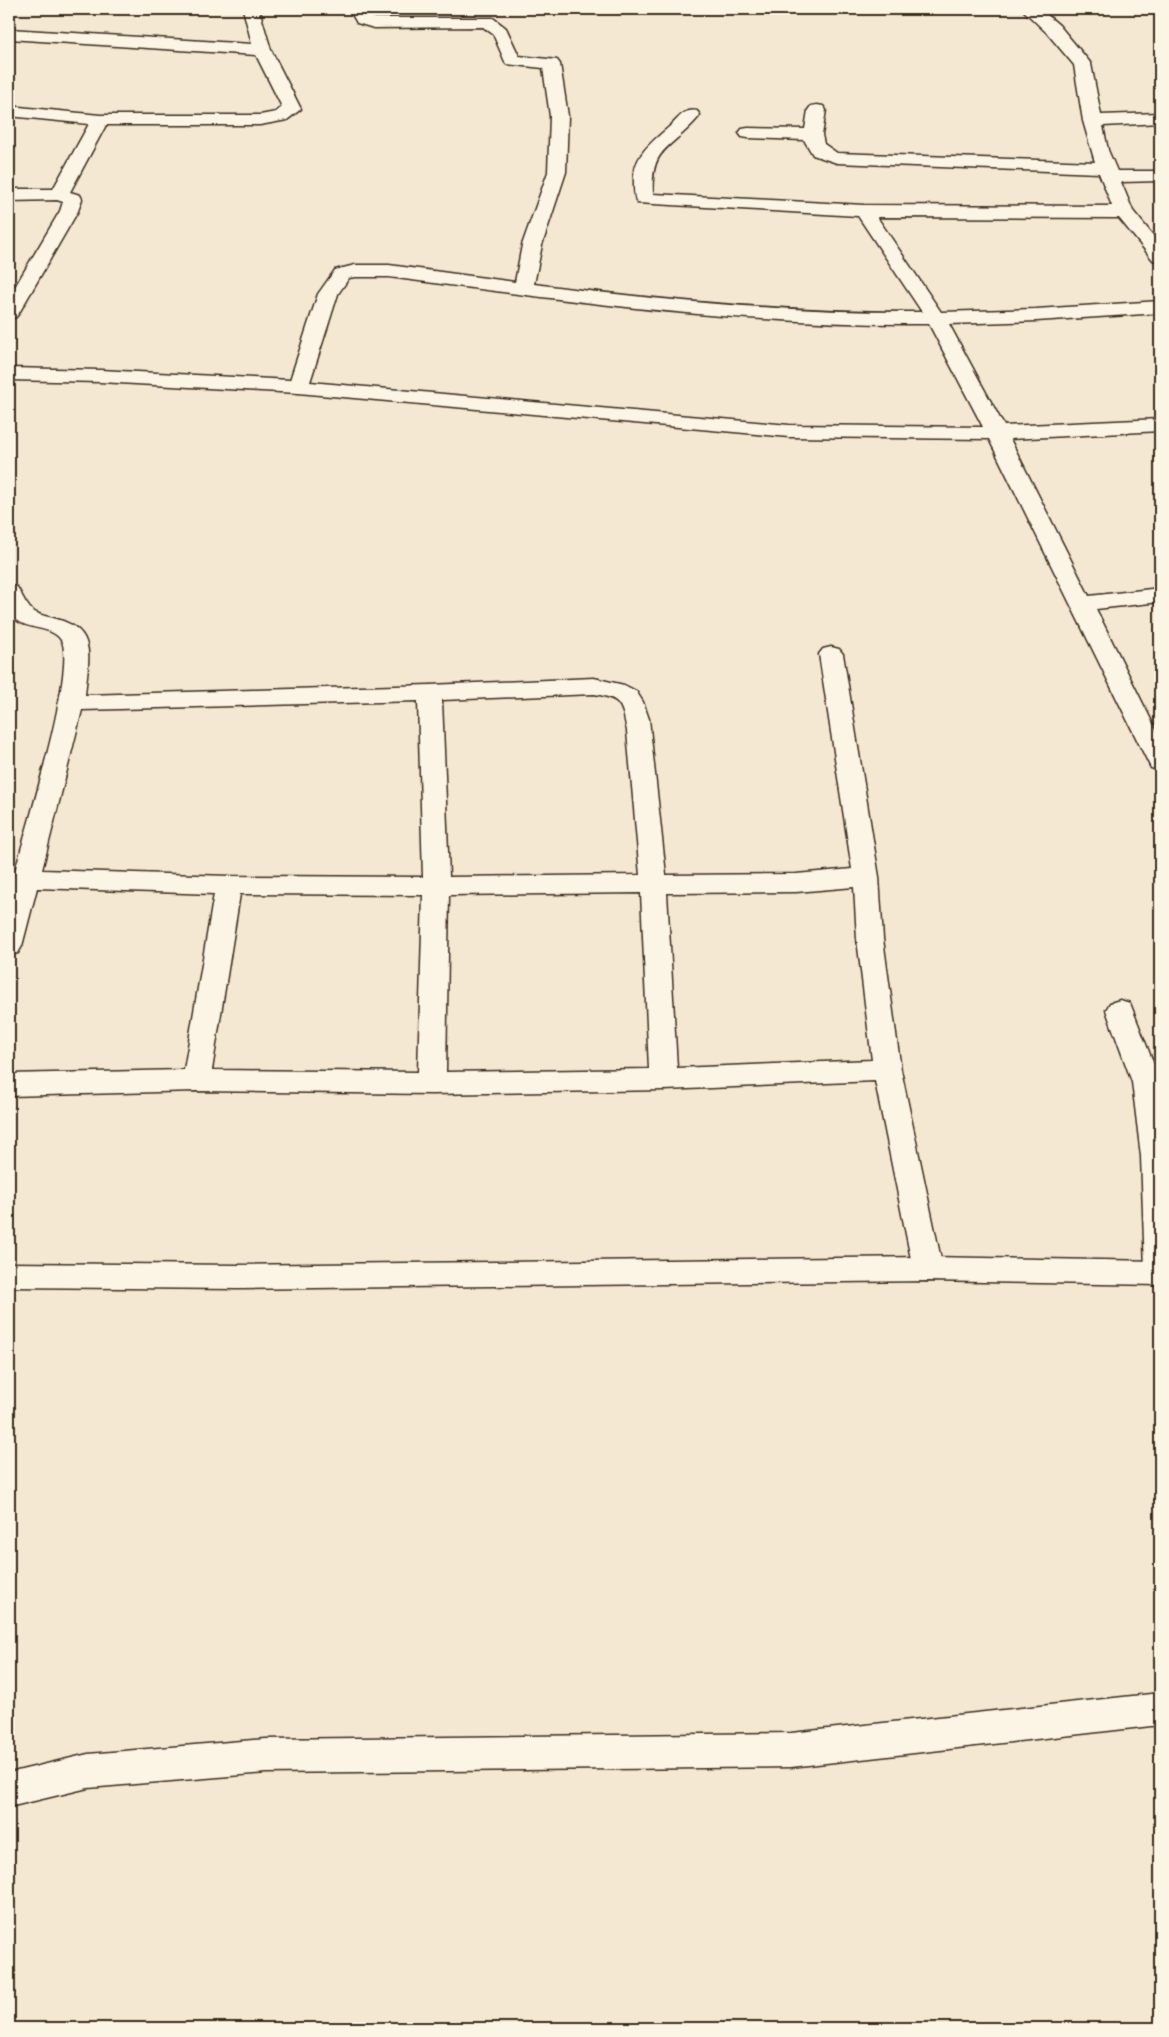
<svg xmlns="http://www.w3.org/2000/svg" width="1169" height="2037" viewBox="0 0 1169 2037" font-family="Delius,sans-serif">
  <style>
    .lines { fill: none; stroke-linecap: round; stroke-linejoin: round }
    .minor-casing { stroke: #3b2a1e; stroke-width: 3 }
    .tertiary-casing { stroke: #3b2a1e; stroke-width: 3 }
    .minor { fill: #fcf5e5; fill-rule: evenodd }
    .tertiary { fill: #fcf5e5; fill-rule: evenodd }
  </style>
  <rect width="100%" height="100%" fill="#f4e8d2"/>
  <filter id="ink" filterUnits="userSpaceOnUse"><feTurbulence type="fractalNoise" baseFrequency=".02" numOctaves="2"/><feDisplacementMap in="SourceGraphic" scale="10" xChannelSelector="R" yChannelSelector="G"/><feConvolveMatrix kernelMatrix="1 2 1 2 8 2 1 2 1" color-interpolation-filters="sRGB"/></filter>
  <g filter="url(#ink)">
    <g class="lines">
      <g class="minor-casing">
        <path id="minor" d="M243,9H259L271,50L301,109L287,120L260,125H106L70,192L80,195L82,199L78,211L19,313L16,317L9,319V297L60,211L63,202L57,200L9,201V189H53L89,124L9,116V106L100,115H260L276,112L282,107L256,55L9,39V29L252,44Z
          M349,9H365L369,16L376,18H493L506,28L519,56L557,60L560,64L568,116L566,172L542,245L534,284C663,301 792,313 922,312L858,216L637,203C634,197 634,191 634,184C632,156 650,144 669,127C679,119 683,108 697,111L700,115L697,119C670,150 650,147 653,194L864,205L1112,206L1099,173L837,163L813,155L804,140L748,138L742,137L739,133L742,129L748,128L805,129L808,110L811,106L817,105L823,106L826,110L822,135L824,144L837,153L1095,162L1083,121L1074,65L1047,33L1022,9H1040L1059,25L1088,60L1091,64L1101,115L1160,113V123L1103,126L1108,150L1117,171H1160V181L1121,182L1133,211L1160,244V262L1153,260L1119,218L877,217L941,312L1036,309L1160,301V313L1036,321L949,324L1004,426L1160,419V431L1010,439L1089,596L1160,588V602L1096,609L1160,738V770L1151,768L1148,762L989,439L789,437L298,393L100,382L9,380V368L100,370L290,380L318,294L335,270L355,265H389L515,282L522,245L548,172L550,116L543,68L506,64L493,34L483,27L374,28L357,23ZM355,277H389C568,301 747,326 929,324L983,427L789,425L310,382L338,294L349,278Z
          M9,585L17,587C21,593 24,601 29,607C34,614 45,616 53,618C99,629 88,658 85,695L430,685L594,678L624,685L636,691L643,702L649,719L666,875L796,874L852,869L819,654L823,649L831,647L839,649L843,654L879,877L883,939L901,1070L943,1269L939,1278L928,1281L917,1278L913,1269L875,1081L664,1090L432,1094L196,1091L9,1096V1074L184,1070L214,894L37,888L22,946L18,953L9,955C9,936 6,913 9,895C18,853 79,667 61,640C51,624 22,632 9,613ZM594,694C622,698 622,705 627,731L640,875L449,877L442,700ZM418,701L423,877L228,876L42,870L82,710ZM854,887L857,939L872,1060L677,1068L667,893L796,892ZM641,893L649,1069L446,1072L449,895ZM240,894L423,895L418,1072L212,1070Z
          M1120,1000L1130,1003L1156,1070H1160V1281L1149,1278L1145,1269L1141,1156L1132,1082L1106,1010L1110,1003Z
          M1160,1693V1725L791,1767L266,1773L88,1788L9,1807V1773L88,1754L266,1739L791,1733Z"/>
      </g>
      <g class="tertiary-casing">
        <path id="tertiary" d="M928,1257L1160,1261V1285L928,1281L237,1289L9,1287V1263L237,1265Z"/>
      </g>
      <use href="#minor" class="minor"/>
      <use href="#tertiary" class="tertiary"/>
    </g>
  </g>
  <rect width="1169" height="2037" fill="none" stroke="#fcf5e5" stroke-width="30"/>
  <rect x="15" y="15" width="1139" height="2007" fill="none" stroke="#3b2a1e" stroke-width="2" filter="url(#ink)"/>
</svg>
